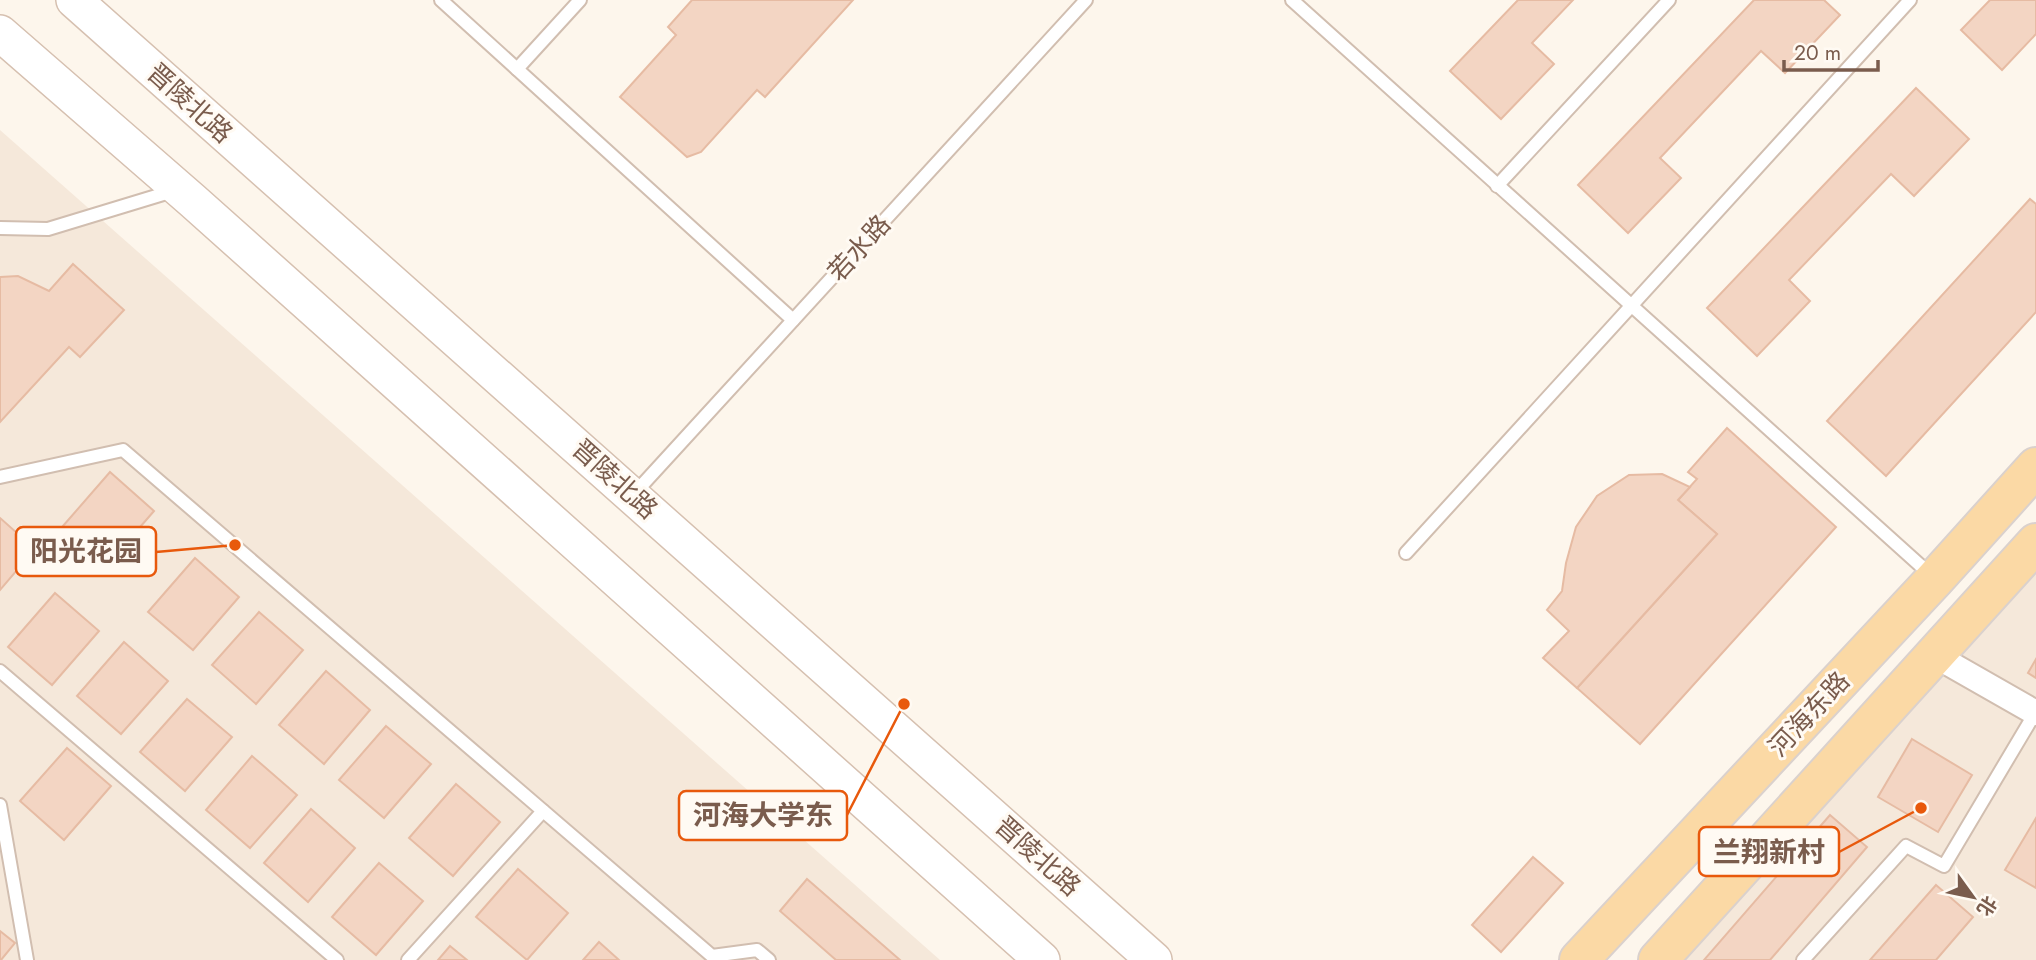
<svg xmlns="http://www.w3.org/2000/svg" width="2036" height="960" font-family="Jost,'Noto Sans SC',sans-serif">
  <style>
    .residential { fill: #f5e8da }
    .building { fill: #f3d5c3; stroke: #e6bba3; stroke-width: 2 }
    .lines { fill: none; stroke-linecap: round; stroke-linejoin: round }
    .service-casing { stroke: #d1beb0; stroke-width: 16 }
    .minor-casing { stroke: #d1beb0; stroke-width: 28 }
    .secondary-casing { stroke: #d6c0b0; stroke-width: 38 }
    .primary-casing { stroke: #dad1cd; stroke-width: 42 }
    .service { stroke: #fff; stroke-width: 12 }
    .minor { stroke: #fff; stroke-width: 24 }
    .secondary { stroke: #fff; stroke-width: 35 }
    .primary { stroke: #fbd9a5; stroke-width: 38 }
    .labels { text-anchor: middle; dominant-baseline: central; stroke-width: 6; stroke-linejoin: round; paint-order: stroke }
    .street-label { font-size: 26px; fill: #7a5c4d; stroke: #fffaf3 }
    .leader { fill: none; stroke: #e8590c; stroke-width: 2.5 }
    .callout-dot { fill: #e8590c; stroke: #fffaf3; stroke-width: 2.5 }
    .callout { fill: #fffaf3; stroke: #e8590c; stroke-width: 2.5 }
    .callout-label { font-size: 28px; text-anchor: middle; font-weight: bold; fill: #7a5c4d }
  </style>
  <rect width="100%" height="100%" fill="#fdf6ec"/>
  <g class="residential">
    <path d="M0 130 940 960H0Z"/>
    <path d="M2036 552V960H1677Z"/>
  </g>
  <g class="building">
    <path d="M692 0H853L765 97 757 90 701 152 687 157 620 97 676 35 668 27Z"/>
    <path d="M1518 0H1573L1532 43 1554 64 1501 119 1450 71Z"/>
    <path d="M1754 0H1824L1840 15 1785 73 1761 51 1660 158 1681 178 1628 233 1578 185Z"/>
    <path d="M1990 0H2036V34L2002 70 1961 30Z"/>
    <path d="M1916 88 1969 139 1914 196 1891 174 1789 280 1810 301 1757 356 1707 308Z"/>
    <path d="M2030 199 2036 204V312L1886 476 1827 421Z"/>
    <path d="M73 264 124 310 80 357 69 347 0 422V277L18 276 49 291Z"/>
    <path d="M1727 428 1836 527 1640 744 1577 688 1717 534 1678 500 1697 479 1688 472Z"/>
    <path d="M110 472 154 511 107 565 63 526Z"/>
    <path d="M1662 474 1690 487 1678 500 1717 534 1577 688 1543 658 1569 631 1547 610 1562 591 1566 563 1576 527 1597 496 1629 475Z"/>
    <path d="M0 518 35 549 0 590Z"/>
    <path d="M195 558 239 597 193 650 148 612Z"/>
    <path d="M55 593 99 631 52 685 8 647Z"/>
    <path d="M259 612 303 650 256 704 212 665Z"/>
    <path d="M124 642 168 681 121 734 77 696Z"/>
    <path d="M2036 659V678L2028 673Z"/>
    <path d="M326 671 370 710 324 764 279 725Z"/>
    <path d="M187 699 232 737 185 791 140 752Z"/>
    <path d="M386 726 431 764 384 818 339 780Z"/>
    <path d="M1912 739 1972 775 1938 832 1878 797Z"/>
    <path d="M67 748 111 786 64 840 20 801Z"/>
    <path d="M252 756 297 795 250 848 206 810Z"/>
    <path d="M456 784 500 822 453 876 409 838Z"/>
    <path d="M311 809 355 848 308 902 264 863Z"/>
    <path d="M1830 815 1867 847 1770 960H1704Z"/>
    <path d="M2036 818V888L2005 870Z"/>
    <path d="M1533 857 1563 883 1501 952 1472 925Z"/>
    <path d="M379 863 423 901 376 955 332 917Z"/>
    <path d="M518 869 568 913 527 960 476 917Z"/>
    <path d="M807 879 900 960H836L780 911Z"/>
    <path d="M1936 885 1973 917 1936 960H1870Z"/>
    <path d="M0 931 15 943 1 960H0Z"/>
    <path d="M599 942 619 960H583Z"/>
    <path d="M450 946 467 960H438Z"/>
  </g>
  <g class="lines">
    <g class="service-casing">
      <g id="service">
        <path d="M441 0 793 320"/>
        <path d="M1292 0 1932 576"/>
        <path d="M517 69 580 0"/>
        <path d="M1497 186 1669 0"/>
        <path d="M0 228 48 229 173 191"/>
        <path d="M0 477 123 450 712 956 757 950 769 960"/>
        <path d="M633 495 1086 0"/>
        <path d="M1406 553 1910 0"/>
        <path d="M0 671 337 960"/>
        <path d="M0 805 27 960"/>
        <path d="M408 960 543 811"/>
        <path d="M1803 960 1906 846 1944 866 2035 713"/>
      </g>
    </g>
    <g class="minor-casing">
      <path id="minor" d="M1936 656 2036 713"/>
    </g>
    <g class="secondary-casing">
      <g id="secondary">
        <path d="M74 0 1154 960"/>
        <path d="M0 33 193 201 1042 960"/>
      </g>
    </g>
    <g class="primary-casing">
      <g id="primary">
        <path d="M1579 960 1935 579 2036 467"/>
        <path d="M1658 960 2036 543"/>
      </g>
    </g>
    <use href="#service" class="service"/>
    <use href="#minor" class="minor"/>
    <use href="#secondary" class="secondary"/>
    <use href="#primary" class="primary"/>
  </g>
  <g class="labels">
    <g class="street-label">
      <text transform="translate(190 103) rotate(42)">晋陵北路</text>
      <text transform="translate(859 248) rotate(-48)">若水路</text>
      <text transform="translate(615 479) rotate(42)">晋陵北路</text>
      <text transform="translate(1809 714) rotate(-47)">河海东路</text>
      <text transform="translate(1038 856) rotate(42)">晋陵北路</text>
    </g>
  </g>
  <path class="leader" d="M235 545L156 552M904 704L847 815M1921 808L1839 852"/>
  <g class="callout-dot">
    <circle cx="235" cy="545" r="7"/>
    <circle cx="904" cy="704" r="7"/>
    <circle cx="1921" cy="808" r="7"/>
  </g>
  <g class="callout">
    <rect x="16" y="527" width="140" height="49" rx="7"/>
    <rect x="679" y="791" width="168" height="49" rx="7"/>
    <rect x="1699" y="827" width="140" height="49" rx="7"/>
  </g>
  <g class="callout-label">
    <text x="86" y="561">阳光花园</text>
    <text x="763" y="825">河海大学东</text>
    <text x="1769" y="862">兰翔新村</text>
  </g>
  <g transform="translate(1973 897) rotate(123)" stroke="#fffaf3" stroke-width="5" paint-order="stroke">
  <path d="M0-5L12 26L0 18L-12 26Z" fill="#7a5c4d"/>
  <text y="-10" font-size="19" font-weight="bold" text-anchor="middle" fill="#7a5c4d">北</text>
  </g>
  <path d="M1784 60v10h94v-10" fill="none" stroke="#7a5c4d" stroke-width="3.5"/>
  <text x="1794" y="60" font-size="21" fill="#7a5c4d" stroke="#fffaf3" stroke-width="5" paint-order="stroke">20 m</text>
</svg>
